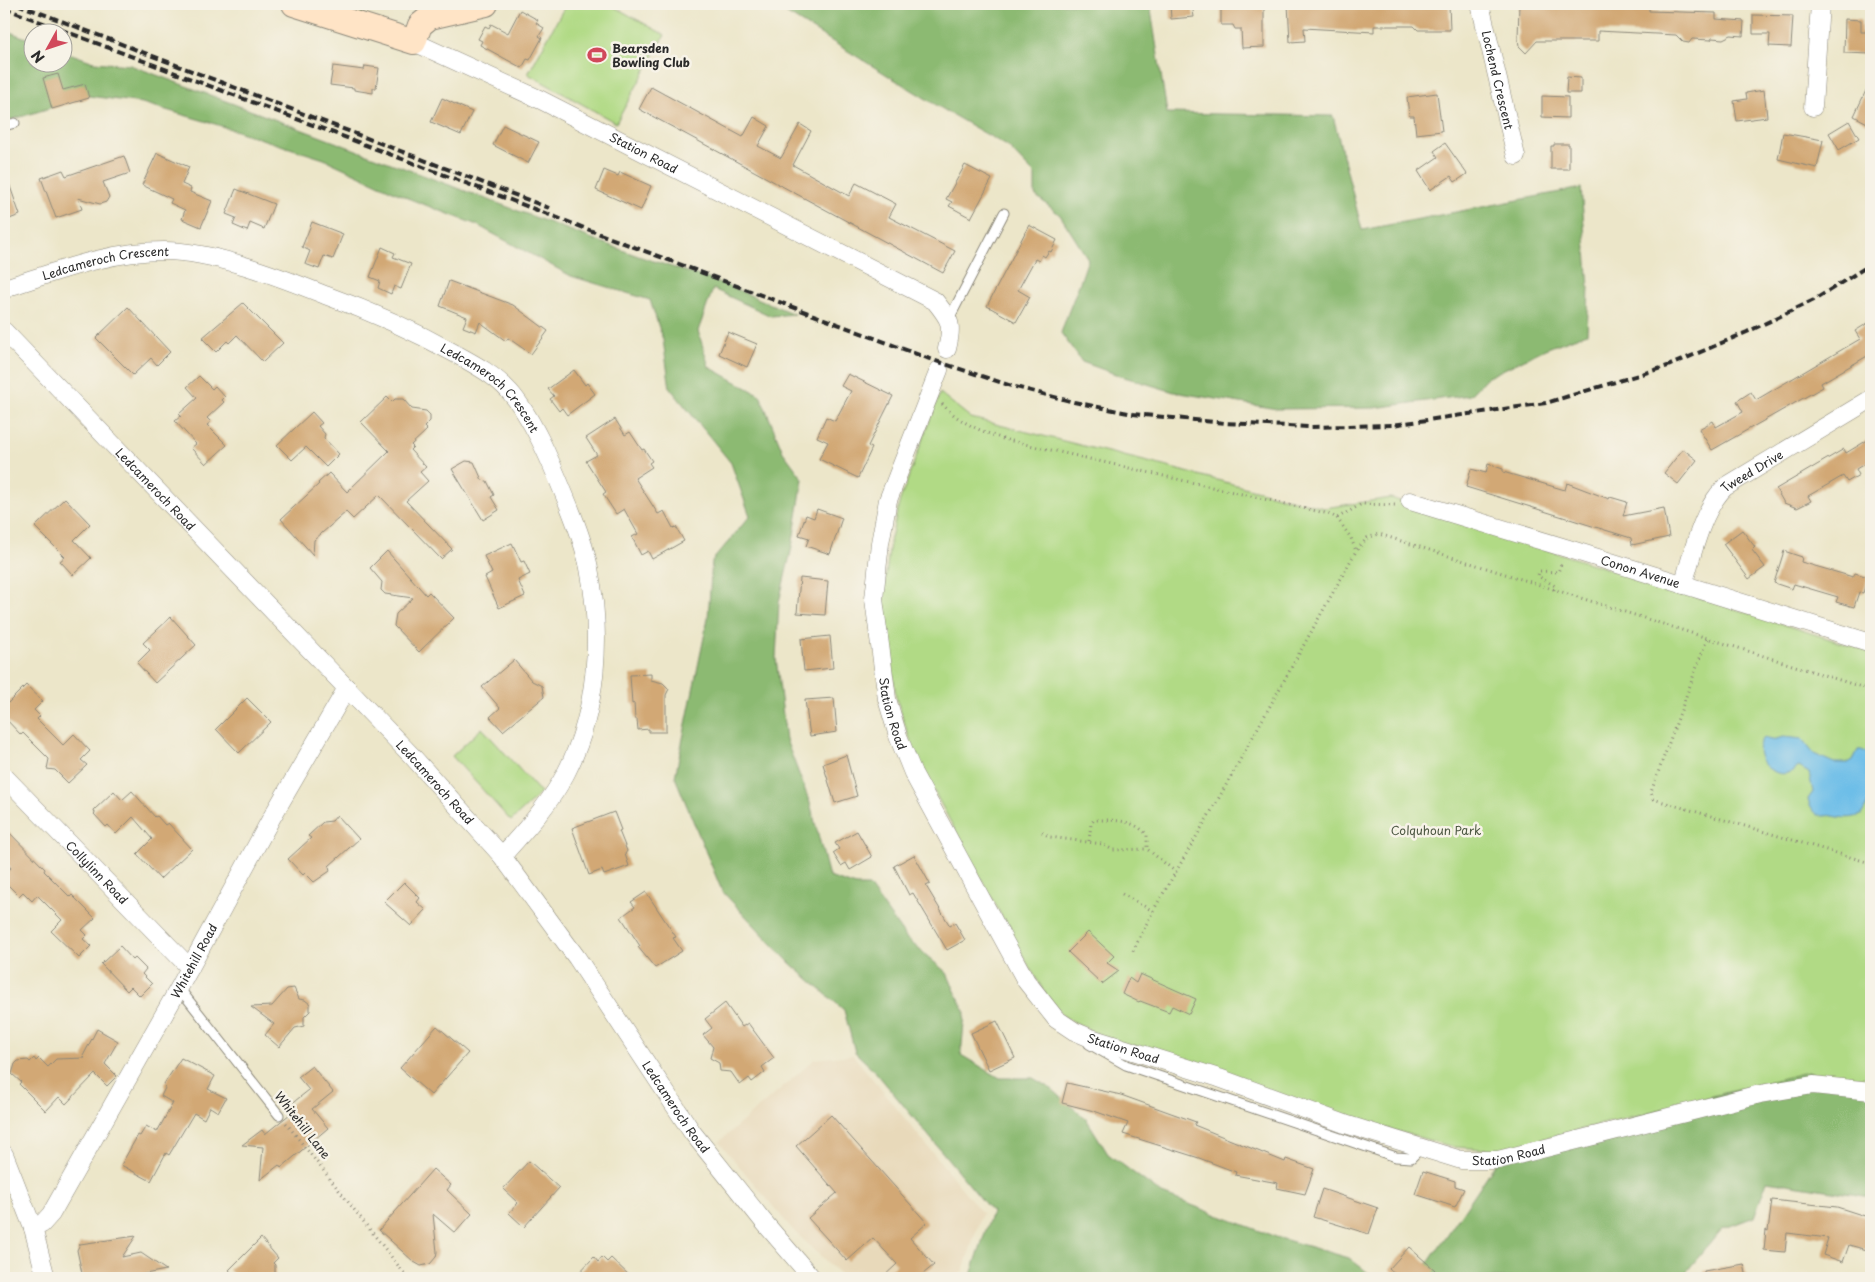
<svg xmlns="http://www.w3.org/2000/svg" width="1875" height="1282" font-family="'Playpen Sans',sans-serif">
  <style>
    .built { fill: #e8d9ba }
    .green { fill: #b1da85; stroke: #6e8258 }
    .forest { fill: #8cba72; stroke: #5c724e }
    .water { fill: #6dbee8; stroke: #4c748a }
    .building { fill: #d2a874 }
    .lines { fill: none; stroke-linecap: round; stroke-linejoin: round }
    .lane-casing { stroke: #8c887a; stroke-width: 11 }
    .street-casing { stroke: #8c887a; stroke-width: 19 }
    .secondary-casing { stroke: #8c887a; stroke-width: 26 }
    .path { stroke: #8c887a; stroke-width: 3; stroke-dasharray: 1 4; stroke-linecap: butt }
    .lane { stroke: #fff; stroke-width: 9 }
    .street { stroke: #fff; stroke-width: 18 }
    .secondary { stroke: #ffe4c6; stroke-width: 24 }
    .rail { stroke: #2b2b2b; stroke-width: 4; stroke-dasharray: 8 4; stroke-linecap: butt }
    .labels { text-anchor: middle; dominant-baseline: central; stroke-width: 5; stroke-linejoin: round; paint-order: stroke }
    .poi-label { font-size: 12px; font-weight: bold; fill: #2b2b2b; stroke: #f7f3e8; text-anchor: start }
    .street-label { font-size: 12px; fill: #2b2b2b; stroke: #f7f3e8 }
    .park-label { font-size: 12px; fill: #4c5742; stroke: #f7f3e8 }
  </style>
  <rect width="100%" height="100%" fill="#f7f3e8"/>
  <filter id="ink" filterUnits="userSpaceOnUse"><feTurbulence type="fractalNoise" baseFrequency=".02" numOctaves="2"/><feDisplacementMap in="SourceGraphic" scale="10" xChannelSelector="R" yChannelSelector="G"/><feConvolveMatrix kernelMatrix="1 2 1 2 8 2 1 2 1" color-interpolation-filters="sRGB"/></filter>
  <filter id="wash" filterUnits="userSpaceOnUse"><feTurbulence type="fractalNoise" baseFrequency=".0096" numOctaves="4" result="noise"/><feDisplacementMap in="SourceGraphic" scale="20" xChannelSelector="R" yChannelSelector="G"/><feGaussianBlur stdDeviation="1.12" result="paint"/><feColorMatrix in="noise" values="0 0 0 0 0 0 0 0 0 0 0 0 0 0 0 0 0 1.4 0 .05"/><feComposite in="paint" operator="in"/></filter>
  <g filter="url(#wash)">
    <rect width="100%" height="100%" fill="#ece6c9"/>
    <path class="built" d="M853 1055 982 1213 963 1271 956 1278H844L792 1229 719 1142 815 1059Z"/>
    <g class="green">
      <path d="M566 4H609L665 35 616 123 528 74Z"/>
      <path d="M940 393 971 418 1152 463 1324 508 1391 498 1523 542 1871 652V1080L1808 1072 1500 1150 1453 1147 1347 1117 1101 1036 1063 1016 1050 1001 1027 963 923 771 908 734 896 697 883 599 890 542 900 500Z"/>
      <path d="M482 728 541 793 511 821 452 756Z"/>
    </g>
    <g class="forest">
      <path d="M323 4H367L370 6 360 17Z"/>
      <path d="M771 4H1150L1167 113 1333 116 1362 230 1581 188 1589 287 1587 333 1545 349 1486 378 1470 395 1374 408 1277 409 1174 392 1121 376 1082 362 1061 333C1069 308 1080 285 1088 259L1060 215 1035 195V175L1007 146 951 114Z"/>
      <path d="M4 30 32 40V62H62L63 51 94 62 130 65 638 256 724 284 794 314 771 316 713 289 698 331 709 367 760 395 783 452 803 479 792 547 779 602 776 658 786 740 810 803 829 877 856 886H869L907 939 947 973 965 1013 961 1055 1000 1078H1033L1053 1090 1087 1120 1108 1154 1162 1194 1276 1237 1349 1258 1375 1278H1296L1292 1277 1291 1278H970L992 1212 874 1070 855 1052 844 1010 790 963 722 891 675 777 708 618 712 561 750 516 731 463 670 388 663 340 650 300 571 276 477 225 410 199 324 159 215 124 142 103 89 96 4 122Z"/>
      <path d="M1808 1072 1871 1092V1197L1767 1181 1754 1217 1722 1229 1681 1278H1418L1498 1160 1650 1113Z"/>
    </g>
    <path class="water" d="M1784 737 1802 739 1814 754 1834 763H1848L1853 760 1858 750C1864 749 1868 754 1871 758V799L1861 815C1851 819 1843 818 1833 816 1830 815 1827 816 1824 816 1816 817 1810 807 1808 799L1813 792 1809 773 1799 767C1795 769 1792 772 1788 773 1772 778 1748 756 1763 738L1771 740Z"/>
    <g id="blocks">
      <g class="building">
        <path d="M1170 4H1192L1194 17 1171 19Z"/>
        <path d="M1221 4H1264V47L1242 48 1241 29H1235L1233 25H1221Z"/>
        <path d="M1288 4H1449L1450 30H1418L1414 26H1374V32L1304 28 1305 41 1290 42Z"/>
        <path d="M1519 4 1649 5V11L1716 13V19L1744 21 1743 36 1731 35 1723 39 1712 38 1711 40 1692 39 1689 43 1683 42 1676 35 1598 31V41H1537L1526 53 1519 46 1518 39Z"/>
        <path d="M520 10 538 20 536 23 544 28 539 36 542 38 530 60 527 59 522 68 480 45 482 41 478 39 485 26 489 28 491 24 508 33Z"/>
        <path d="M1753 15 1793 16 1791 47 1769 46 1770 34H1753Z"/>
        <path d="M1845 19 1861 20V32H1871V54L1844 53Z"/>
        <path d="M333 66 364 70 365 66 379 68 376 88H373V93L354 90V88L330 85Z"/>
        <path d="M58 74 63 90 85 84 89 98 52 109 43 78Z"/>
        <path d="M1567 77 1581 78V93H1566Z"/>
        <path d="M1871 80V125L1854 116Z"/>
        <path d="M651 87 743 137 754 117 769 126 758 146 781 158 800 124 811 131 793 165 849 196 856 183 896 204 889 217 955 251 943 273 639 109Z"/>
        <path d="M1764 90 1767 117 1737 121 1734 101 1747 99 1746 93Z"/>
        <path d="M1437 93 1442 131 1416 134 1414 116H1409L1407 97Z"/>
        <path d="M1542 96 1568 97V118L1542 117Z"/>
        <path d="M442 98 472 112 461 135 431 122Z"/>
        <path d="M1849 121 1859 138 1839 150 1829 133Z"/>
        <path d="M503 125 539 142 528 163 493 145Z"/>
        <path d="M1783 133 1823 140 1817 168 1778 159Z"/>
        <path d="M1445 143 1467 174 1455 182 1451 176 1430 190 1418 171 1438 157 1434 151Z"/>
        <path d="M1554 144H1569V169H1551V146H1554Z"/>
        <path d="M157 153 189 167 182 184 191 188 190 192 212 201 201 227 182 219 185 210 170 203 172 199 142 185Z"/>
        <path d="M124 156 130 173 103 182 109 197 106 202 100 204 78 198 82 209 56 218 41 178 63 170 66 176Z"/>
        <path d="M965 165 992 179 971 218 949 206 952 202 946 199Z"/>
        <path d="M604 170 618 176 620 172 651 186 641 210 596 190Z"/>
        <path d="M4 175H6L20 215 4 221Z"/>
        <path d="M236 189 274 204 264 229 250 223 247 231 233 225 236 218 226 214Z"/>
        <path d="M312 222 343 234 333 259 324 256 319 269 305 264 310 251 302 247Z"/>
        <path d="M1029 225 1057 240 1051 252 1049 251 1045 257 1042 255 1039 261 1035 259 1018 290 1030 297 1016 322 987 306Z"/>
        <path d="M382 247 395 253 393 257 411 264 401 289 394 286 391 294 378 288 380 281 370 277Z"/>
        <path d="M449 281 513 305 548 331 531 354 508 338 506 341 480 322 476 332 463 327 467 317 440 306Z"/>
        <path d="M243 303 283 343 263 362 237 335 229 343 227 341 216 352 202 338Z"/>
        <path d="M128 307 170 352 157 365 151 358 133 375 96 338Z"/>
        <path d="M1871 321V359L1869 355 1821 383 1823 387 1712 450 1699 429 1713 421 1716 427 1743 412 1737 401 1751 392 1756 400 1860 339 1855 331Z"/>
        <path d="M728 332 757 344 747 367 719 354Z"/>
        <path d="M574 370 585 385 587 383 595 394 567 415 562 408 559 411 550 399 554 396 548 389Z"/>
        <path d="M848 374 893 396 868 446 872 448 858 478 819 459 828 442 817 437 826 417 835 421 851 391 841 386Z"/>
        <path d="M199 376 212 389 215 386 225 397 222 400 224 402 207 418 211 422 207 425 227 445 206 464 191 448 196 444 175 421 181 416 179 414 197 398 187 387Z"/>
        <path d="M387 397 392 402 395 399H403L412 409 426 411 430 415V421L424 427 427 430 411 445 413 447 410 450 426 467 420 472 428 481 406 501 452 549 441 559 379 495 353 519 346 512 314 540 313 555 281 519 319 484 318 483 329 473 347 492 389 451 361 422Z"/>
        <path d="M312 412 322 423 318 426 325 434 324 438 339 454 326 467 306 447 292 460 277 445Z"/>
        <path d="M615 419 625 435 630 432 642 450 644 449 652 461 649 463 652 467 635 478 658 514 664 511 673 528 676 527 684 541 652 559 648 551 641 555 632 537 638 534 624 509 616 514 603 494 606 492 586 461 597 455 586 438Z"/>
        <path d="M1871 438V460L1856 469 1859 475 1847 482 1843 476 1808 496 1811 501 1797 508 1784 503 1776 489 1844 449 1846 453Z"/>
        <path d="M1683 449 1697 460 1678 484 1664 473Z"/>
        <path d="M466 461 474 462 482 480 487 481 494 495 491 497 499 510 483 520 452 469Z"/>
        <path d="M1488 464 1503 469V472L1565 490 1567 483 1609 499 1610 497 1627 502 1623 516 1664 508 1669 537 1632 545 1631 538 1466 487 1471 469 1486 473Z"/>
        <path d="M65 498 90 524 74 540 91 558 73 575 60 561 65 557 35 527Z"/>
        <path d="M817 509 842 518 830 554 806 546 809 538 799 535 806 515 814 518Z"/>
        <path d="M1742 530 1755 547 1752 550 1765 567 1749 579 1723 544Z"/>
        <path d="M512 543 521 562 524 561 530 574 518 580 525 596 499 608 485 577 492 573 484 556Z"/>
        <path d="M387 551 426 595 429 592 454 618 419 652 394 626 396 614 413 598 385 594 381 590 382 582 370 568Z"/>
        <path d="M1784 551 1802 557 1801 562 1853 577 1855 573 1868 577 1863 593 1859 592 1854 607 1836 602 1838 597 1794 584 1792 589 1774 583Z"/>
        <path d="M800 578 828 581 825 615 797 613Z"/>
        <path d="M171 617 196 645 155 683 137 663 150 650 143 643Z"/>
        <path d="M830 636 833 668 804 671 801 639Z"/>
        <path d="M514 660 532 681 542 686 544 697 503 731 490 717 500 708 482 687Z"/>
        <path d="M651 674V680L663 683 669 689 666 695V732H649V729L638 730 637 719H635L634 703 632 704 630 675Z"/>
        <path d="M26 685 43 701 34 710 40 716 37 719 63 745 74 734 90 751 81 760 87 765 68 783 55 770 47 769 49 759 23 733 21 735 4 717V707Z"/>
        <path d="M247 698 271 722 239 753 216 729Z"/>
        <path d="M834 698 837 732 810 736 805 700Z"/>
        <path d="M846 755 857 796 835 803 823 764Z"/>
        <path d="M114 791 122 800 132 791 155 817 157 816 165 825 168 823 192 849 160 879 137 854 152 839 133 817 116 834 108 825 106 827 94 814 95 813 94 810Z"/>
        <path d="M614 812 621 830 619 831 627 851 625 854 629 866 604 875 602 870 589 875 572 828Z"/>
        <path d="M337 815 359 839 329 866 330 871 314 882 305 873 303 875 288 859 311 838 308 836 323 822 332 821Z"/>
        <path d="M4 827 45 869 44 871 70 897 72 895 95 918 82 930 87 935 83 939 91 946 79 958 51 931 62 920 37 895 32 901 23 892 19 896 4 881V875L11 868 4 860Z"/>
        <path d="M857 831 872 857 850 870 846 863 841 866 833 853 839 849 835 843Z"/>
        <path d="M914 855 930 884 926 886 950 926 955 923 965 940 947 950 913 893 909 895 894 866Z"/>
        <path d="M404 882 420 898 417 902 426 910 411 926 384 902Z"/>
        <path d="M646 892 676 937 673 938 682 951 655 968 638 947 640 946 621 917 635 907 631 902Z"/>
        <path d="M1088 932 1114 956 1107 963 1119 971 1102 984 1068 952Z"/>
        <path d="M120 946 133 960 135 958 146 969 142 974 152 984 140 996 131 987 127 991 101 964Z"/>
        <path d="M1140 974 1196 999 1189 1014 1172 1006 1169 1012 1140 1001 1139 1002 1122 994 1129 978 1136 983Z"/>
        <path d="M294 988 299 999 305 1000 310 1004V1011L304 1017V1026L295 1028 279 1047 265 1035 274 1024 251 1007 272 1006 287 989Z"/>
        <path d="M725 1003 742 1027 748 1023 774 1058 762 1067 765 1072 752 1082 749 1078 740 1085 731 1072 720 1071 719 1063 710 1058 713 1047 703 1035 712 1028 705 1019Z"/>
        <path d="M997 1021 1015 1058 989 1070 971 1033Z"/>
        <path d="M437 1026 468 1053 431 1095 400 1068Z"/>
        <path d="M97 1029 118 1041 105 1064 117 1076 107 1086 95 1074 66 1104 59 1097 46 1111 19 1084 21 1082 12 1074 15 1064 18 1061 28 1060 30 1062 34 1058 36 1061 39 1058 48 1067 56 1059 85 1058 83 1056Z"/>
        <path d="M181 1058 215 1076 208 1089 226 1098 218 1112 210 1107 204 1119 194 1113 169 1155 166 1153 151 1181 121 1165 138 1135 140 1136 146 1126 157 1132 173 1103 161 1096 165 1088 164 1084Z"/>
        <path d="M312 1066 333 1092 312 1109 328 1128 281 1168 279 1165 260 1180 263 1147 242 1145 262 1130 265 1134 290 1114 286 1108 309 1090 298 1077Z"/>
        <path d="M1067 1083 1121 1095 1196 1122 1194 1125 1285 1162 1286 1159 1314 1169 1305 1194 1277 1188 1278 1183 1235 1175 1236 1172 1199 1158 1123 1134 1128 1123 1094 1111 1062 1103Z"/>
        <path d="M831 1115 927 1223 910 1238 934 1265 918 1278H882L897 1264 873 1238 847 1261 808 1218 837 1193 796 1146Z"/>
        <path d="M529 1161 559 1188 524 1227 509 1213 518 1203 503 1189Z"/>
        <path d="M433 1169 451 1185 447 1190 472 1214 455 1233 433 1214 437 1252 436 1257 430 1264 421 1266 414 1262 379 1230Z"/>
        <path d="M1423 1171 1455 1181V1186L1464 1189 1455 1207 1415 1194Z"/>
        <path d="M1322 1189 1378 1208 1369 1234 1313 1217Z"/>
        <path d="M1772 1200 1837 1207 1871 1218V1249L1868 1248 1867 1250 1849 1245 1843 1262 1823 1255 1828 1238 1787 1233 1785 1252 1764 1250 1766 1230 1768 1231Z"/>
        <path d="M136 1236 122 1257 141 1253 166 1270 124 1278H83L77 1250 80 1244Z"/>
        <path d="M261 1238 278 1258 273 1263 275 1265V1276L270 1275 266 1278H237L229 1270Z"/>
        <path d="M1409 1247 1435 1270 1428 1278H1399L1389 1269Z"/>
        <path d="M594 1257 598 1262 602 1257 607 1262 611 1258 632 1278H574Z"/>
        <path d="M1744 1264 1747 1278H1704V1271Z"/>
      </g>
    </g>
  </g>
  <g filter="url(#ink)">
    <use href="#blocks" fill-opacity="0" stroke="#8c887a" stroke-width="1"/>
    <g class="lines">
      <g class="lane-casing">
        <g id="lane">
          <path d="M4 126 15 123"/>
          <path d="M949 319 1004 213"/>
          <path d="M179 988 279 1115"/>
          <path d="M1089 1044 1126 1065 1396 1157 1411 1158 1421 1148"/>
        </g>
      </g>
      <g class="street-casing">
        <g id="street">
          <path id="s1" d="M1480 4 1516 156"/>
          <path id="s2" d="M414 42 541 100 935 301C951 321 953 324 947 349"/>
          <path d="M1813 107 1820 4"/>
          <path id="s3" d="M4 290 11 286C61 270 111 251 164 251 213 251 280 277 325 295 370 311 413 330 454 353 474 364 495 375 510 392 532 417 551 462 564 494 574 518 584 543 589 568 602 635 598 711 566 773 550 804 525 830 502 856"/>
          <path id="s4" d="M4 331 412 756 502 856 577 958 692 1132 763 1221 812 1278"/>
          <path id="s5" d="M939 370 888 500 880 543 874 599 887 699 898 736 913 773 1026 981 1056 1019 1074 1031 1088 1037 1219 1078 1345 1124 1461 1160H1498L1760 1094 1813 1085 1871 1091"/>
          <path id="s6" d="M1410 501 1566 548 1871 643"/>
          <path id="s7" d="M1683 585C1693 553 1701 511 1725 487L1871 399"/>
          <path id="s8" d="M4 776 190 968"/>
          <path d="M4 1154 33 1228 46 1278"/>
          <path id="s9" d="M33 1228 42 1224 51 1214 179 988 272 817 347 688"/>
        </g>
      </g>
      <g class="secondary-casing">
        <path id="secondary" d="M294 4 414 42 420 25 430 17 486 4"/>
      </g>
      <g class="path">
        <path d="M66 7 68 4"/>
        <path d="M942 404C960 423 979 430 1003 439L1329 514 1337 518 1362 504 1395 505"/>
        <path d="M1337 518 1351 538 1356 551"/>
        <path d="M1554 590 1555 586 1538 576 1539 571 1558 572 1561 564"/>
        <path d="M1707 639 1651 792 1653 799 1867 862 1871 858"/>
        <path d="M1042 832 1050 837 1102 844 1113 850 1147 849 1176 872"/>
        <path d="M1089 841 1091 824 1094 820C1113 820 1134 819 1147 835V849"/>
        <path d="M1122 894 1153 911"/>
        <path d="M1133 951 1153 911 1220 796 1356 551 1367 538 1379 534 1871 690"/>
        <path d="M286 1123 408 1278"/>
      </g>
      <use href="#lane" class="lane"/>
      <use href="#street" class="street"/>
      <use href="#secondary" class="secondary"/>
      <g class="rail">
        <path d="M17 4 549 208"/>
        <path d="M4 8 927 358 1012 386 1074 402 1133 414 1225 423 1308 427 1392 425 1546 403 1668 366 1747 332 1814 300 1871 264"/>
      </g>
    </g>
  </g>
  <defs>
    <g id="stadium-bare" transform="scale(1.5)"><path d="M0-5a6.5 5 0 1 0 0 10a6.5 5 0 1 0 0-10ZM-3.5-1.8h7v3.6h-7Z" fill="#d1495b" stroke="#f7f3e8" stroke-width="2.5" paint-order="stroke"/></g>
  </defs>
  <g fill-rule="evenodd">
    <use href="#stadium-bare" x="597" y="55"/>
  </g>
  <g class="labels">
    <g class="poi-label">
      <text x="612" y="48">Bearsden<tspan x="612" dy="14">Bowling Club</tspan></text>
    </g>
    <g class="street-label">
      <text stroke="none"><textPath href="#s1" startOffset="78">Lochend Crescent</textPath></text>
      <text stroke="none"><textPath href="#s2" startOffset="255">Station Road</textPath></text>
      <text stroke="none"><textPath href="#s3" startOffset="106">Ledcameroch Crescent</textPath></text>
      <text stroke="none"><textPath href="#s3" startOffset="526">Ledcameroch Crescent</textPath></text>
      <text stroke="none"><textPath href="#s7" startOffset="139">Tweed Drive</textPath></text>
      <text stroke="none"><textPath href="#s4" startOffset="219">Ledcameroch Road</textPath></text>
      <text stroke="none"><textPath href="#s6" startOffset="241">Conon Avenue</textPath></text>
      <text stroke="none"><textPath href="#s5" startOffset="356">Station Road</textPath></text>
      <text stroke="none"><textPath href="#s4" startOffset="624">Ledcameroch Road</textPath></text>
      <text stroke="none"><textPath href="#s8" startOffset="134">Collylinn Road</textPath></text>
      <text stroke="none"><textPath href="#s9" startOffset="314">Whitehill Road</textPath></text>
      <text stroke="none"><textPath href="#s5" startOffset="778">Station Road</textPath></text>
      <text stroke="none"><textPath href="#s4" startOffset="1029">Ledcameroch Road</textPath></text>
      <text transform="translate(303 1125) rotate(52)">Whitehill Lane</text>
      <text stroke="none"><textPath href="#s5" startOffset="1182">Station Road</textPath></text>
    </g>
    <g class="park-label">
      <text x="1436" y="830">Colquhoun Park</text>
    </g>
  </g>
  <rect width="1875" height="1282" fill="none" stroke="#f7f3e8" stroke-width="20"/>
  <g transform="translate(48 48) rotate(230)"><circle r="24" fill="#f7f3e8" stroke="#a5a39c"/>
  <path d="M0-4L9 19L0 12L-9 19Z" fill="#d1495b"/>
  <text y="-8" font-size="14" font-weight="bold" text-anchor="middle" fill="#2b2b2b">N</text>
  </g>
</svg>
